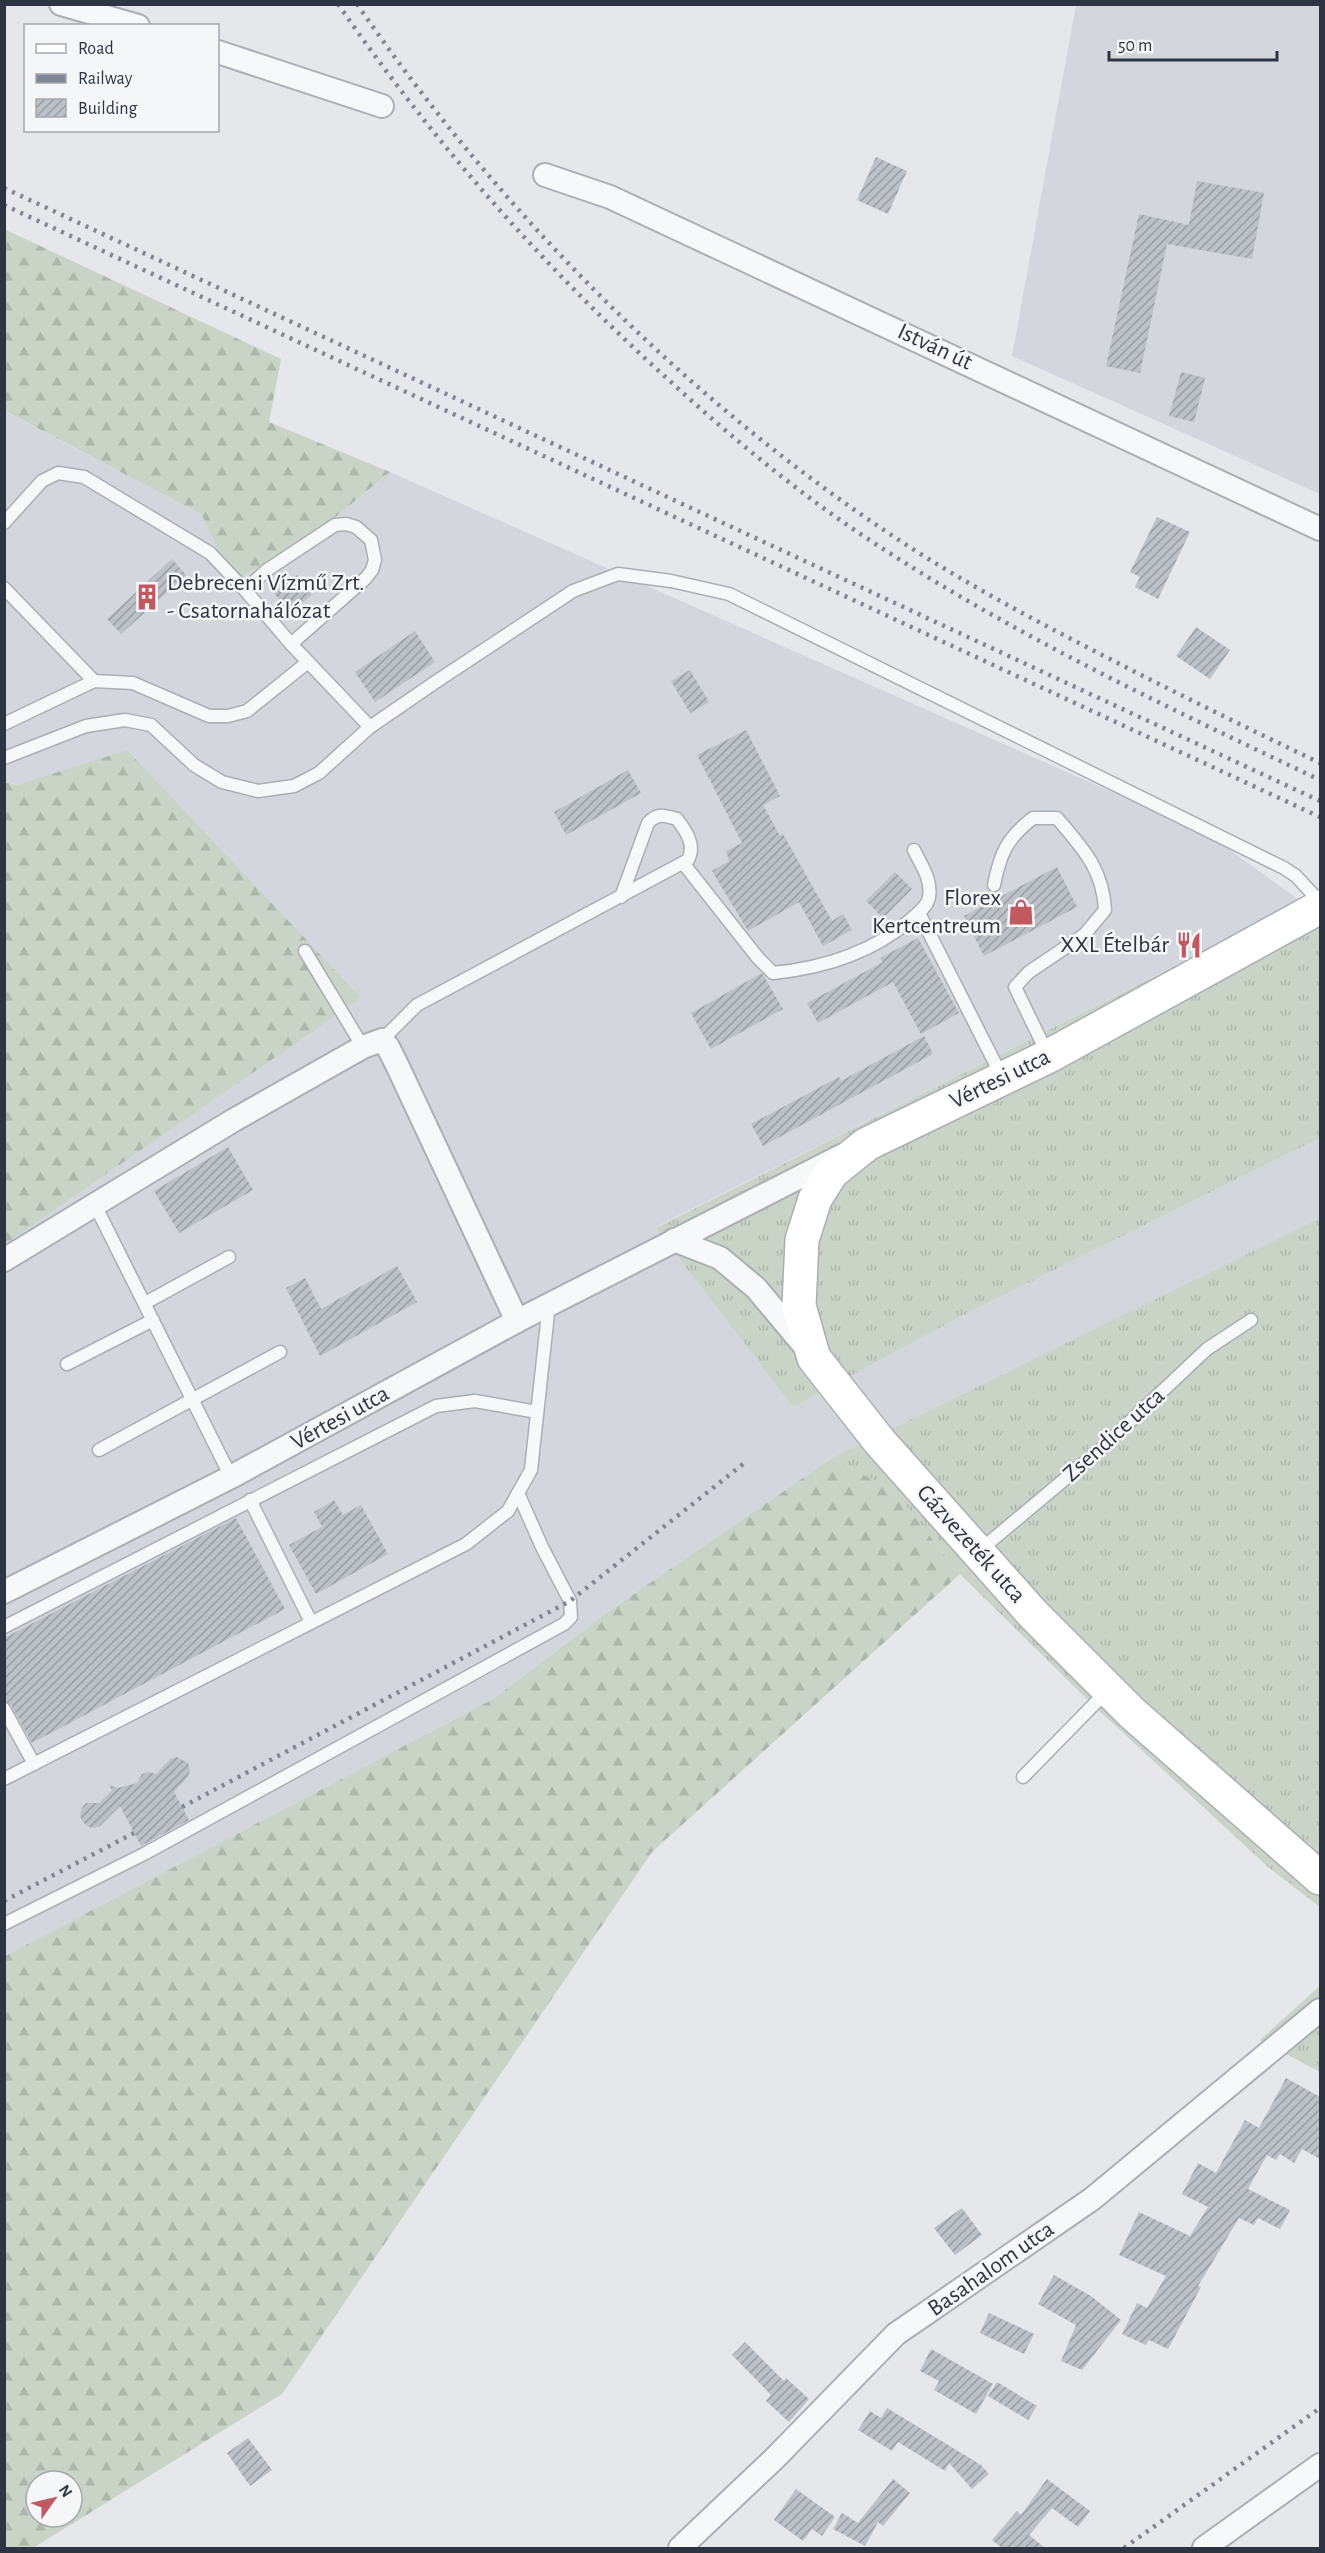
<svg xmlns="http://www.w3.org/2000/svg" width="1325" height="2553" font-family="'Alegreya Sans',sans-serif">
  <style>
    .built { fill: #d3d6dd }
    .grass { fill: url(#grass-tufts) }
    .forest { fill: url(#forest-firs); fill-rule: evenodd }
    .building { fill: url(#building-hatch) }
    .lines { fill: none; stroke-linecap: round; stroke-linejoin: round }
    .lane-casing { stroke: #aaaeb5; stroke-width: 15 }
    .street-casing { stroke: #aaaeb5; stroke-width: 26 }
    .secondary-casing { stroke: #aaaeb5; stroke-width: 36 }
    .lane { stroke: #f7f8f9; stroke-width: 12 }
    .street { stroke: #f7f8f9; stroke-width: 22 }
    .secondary { stroke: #fff; stroke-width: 33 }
    .rail { stroke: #808693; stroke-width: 4.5; stroke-dasharray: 3 6; stroke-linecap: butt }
    .labels { text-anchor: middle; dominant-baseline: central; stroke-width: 5; stroke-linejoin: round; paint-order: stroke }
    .street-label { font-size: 24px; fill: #2e3442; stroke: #f4f6f8 }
    .poi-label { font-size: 24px; fill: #2e3442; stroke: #f4f6f8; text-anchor: end }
  </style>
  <defs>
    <pattern id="grass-tufts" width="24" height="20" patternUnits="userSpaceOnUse" patternTransform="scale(1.5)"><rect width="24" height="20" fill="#c9d4c7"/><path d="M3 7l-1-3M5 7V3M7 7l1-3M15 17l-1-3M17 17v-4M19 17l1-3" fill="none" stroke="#adb7ac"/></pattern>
    <pattern id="forest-firs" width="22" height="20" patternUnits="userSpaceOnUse" patternTransform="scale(1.5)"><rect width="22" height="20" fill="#c9d4c7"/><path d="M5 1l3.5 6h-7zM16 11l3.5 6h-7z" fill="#adb7ac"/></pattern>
    <pattern id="building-hatch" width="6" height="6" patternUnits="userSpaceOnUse" patternTransform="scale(1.5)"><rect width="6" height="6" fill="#bcc0c7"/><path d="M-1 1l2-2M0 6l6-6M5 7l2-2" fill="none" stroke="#999da3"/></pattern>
  </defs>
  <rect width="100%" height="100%" fill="#e5e7eb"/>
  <g class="built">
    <path d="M1076 5H1320V494L1012 356Z"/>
    <path d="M4 411 202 515 232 581 310 538 390 472 1209 835 1302 902 656 1227 793 1407 964 1315 1320 1138V1218L832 1458 609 1611 493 1699 5 1956V1244L360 998 127 751 17 785 5 782Z"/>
  </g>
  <g class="grass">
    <path d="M1302 902 1320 908V1138L964 1315 793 1407 656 1228Z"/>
    <path d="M1320 1218V1907L1268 1867 1093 1705 960 1574 894 1491 832 1458Z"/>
    <path d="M1320 1986V2072L1260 2040Z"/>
  </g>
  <g class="forest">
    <path d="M4 229 281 359 269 422 390 472 310 538 232 582 202 515 5 411Z"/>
    <path d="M127 750 361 998 5 1244 4 782 17 785Z"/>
    <path d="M832 1458 894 1491 960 1574 652 1852 282 2394 33 2548H5V1956L493 1699 609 1611ZM36 2481H72V2517H36Z"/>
  </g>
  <g class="building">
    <path d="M876 157 907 171 888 214 857 200Z"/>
    <path d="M1197 181 1264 193 1252 259 1167 244 1140 373 1106 366 1139 214 1189 225Z"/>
    <path d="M1181 372 1205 378 1194 422 1169 416Z"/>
    <path d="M1157 517 1190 532 1158 599 1135 587 1140 577 1130 572Z"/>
    <path d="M172 559 186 575 121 634 107 619Z"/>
    <path d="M297 575 312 595 289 613 274 593Z"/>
    <path d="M1196 627 1230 650 1210 679 1176 656Z"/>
    <path d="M415 631 435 662 375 702 355 672Z"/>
    <path d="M690 670 709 702 690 713 671 681Z"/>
    <path d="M746 730 780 796 763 805 780 836 783 834 832 921 843 914 852 930 823 946 799 902 748 931 712 871 729 861 726 851 742 843 697 755Z"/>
    <path d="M628 770 641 793 566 835 554 812Z"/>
    <path d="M1057 867 1077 907 984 956 964 916Z"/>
    <path d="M895 872 912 889 883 918 866 901Z"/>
    <path d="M918 938 959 1013 921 1034 893 982 818 1023 807 1003 883 962 880 958Z"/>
    <path d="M762 973 783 1009 711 1049 691 1013Z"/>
    <path d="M924 1036 933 1054 763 1146 751 1124 839 1077 841 1081Z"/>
    <path d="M228 1147 253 1190 179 1233 154 1191Z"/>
    <path d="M397 1266 417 1302 320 1356 286 1288 305 1278 321 1309Z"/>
    <path d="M334 1500 343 1515 361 1505 388 1554 316 1594 289 1545 322 1527 314 1512Z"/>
    <path d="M236 1518 285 1609 32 1743 11 1705 4 1701V1638Z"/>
    <path d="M177 1757 188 1763 190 1770 188 1777 174 1792 189 1820 141 1846 120 1806 100 1826 93 1828 87 1826 82 1821 80 1815 82 1808 86 1803H99L112 1790 109 1785 118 1788 137 1783 142 1774 149 1772 156 1774 170 1759Z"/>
    <path d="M1286 2078 1320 2097V2159L1302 2149 1294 2163 1280 2154 1276 2160 1267 2155 1248 2189 1290 2210 1280 2229 1258 2218 1254 2225 1239 2218 1198 2286 1201 2287 1168 2349 1149 2340 1146 2345 1122 2334 1137 2303 1147 2308 1166 2276 1119 2255 1139 2212 1190 2236 1208 2207 1182 2194 1198 2163 1216 2173 1245 2120 1259 2128Z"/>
    <path d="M962 2208 982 2235 955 2255 934 2228Z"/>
    <path d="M1054 2275 1091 2296 1121 2320 1082 2370 1061 2361 1076 2325 1038 2304Z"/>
    <path d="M989 2313 1034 2334 1024 2354 980 2333Z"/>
    <path d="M745 2342 784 2381 786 2378 809 2399 789 2422 766 2401 771 2395 732 2355Z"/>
    <path d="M931 2349 993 2384 976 2414 934 2390 939 2381 920 2371Z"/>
    <path d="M997 2382 1037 2406 1028 2420 988 2396Z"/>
    <path d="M887 2408 981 2465 989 2474 972 2489 949 2463 945 2471 898 2442 892 2451 858 2430 870 2411 881 2418Z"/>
    <path d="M248 2438 272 2470 250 2486 227 2453Z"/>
    <path d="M893 2479 910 2493 883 2526 878 2522 865 2546 833 2529 842 2513 858 2523Z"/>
    <path d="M1047 2479 1090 2511 1078 2527 1052 2508 1029 2535 1045 2548H1002L992 2540 1017 2511 1021 2515Z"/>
    <path d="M796 2489 835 2517 822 2536 812 2529 803 2541 774 2520Z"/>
  </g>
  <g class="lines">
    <g class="lane-casing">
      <g id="lane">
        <path d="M4 523 42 481 58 473 84 477 210 553 245 590 291 644 370 727"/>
        <path d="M4 588 94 681"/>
        <path d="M245 590 267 570 335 525 346 524 356 527 371 540 375 560 372 570 366 578 291 644"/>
        <path d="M4 724 94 681 133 683 209 716H228L247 711 308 662"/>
        <path d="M4 758 86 726 125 720 151 725 194 765 222 782 258 791 294 786 319 773 370 727 437 681 573 591 618 574 671 581 729 594 1284 868 1296 876 1320 902"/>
        <path d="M683 863 758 958 773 973C823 968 870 954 909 921 916 915 928 906 929 897 932 879 921 865 914 850"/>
        <path d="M994 885C1000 854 1007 838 1033 818H1057C1083 849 1103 869 1105 910L1084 935 1029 972 1015 987 1048 1055"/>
        <path d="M919 913 1002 1077"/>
        <path d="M305 951 363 1047"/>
        <path d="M382 1040 417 1005 688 860C696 845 686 831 677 819 664 815 657 813 648 823L621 897"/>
        <path d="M95 1205 231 1477"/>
        <path d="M145 1303 229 1257"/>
        <path d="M67 1364 153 1320"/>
        <path d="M99 1450 280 1352"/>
        <path d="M250 1500 311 1622"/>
        <path d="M979 1551 1102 1448 1207 1349 1251 1320"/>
        <path d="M4 1627 436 1406 475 1401 537 1412"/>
        <path d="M4 1709 34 1764"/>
        <path d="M1023 1777 1108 1690"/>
        <path d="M4 1779 466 1544 508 1511 531 1470 549 1304"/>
        <path d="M4 1924 144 1854 564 1624 571 1617 570 1601 542 1547 518 1493"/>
      </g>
    </g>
    <g class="street-casing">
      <g id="street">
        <path d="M61 4 138 26"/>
        <path d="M218 52 382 106"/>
        <path d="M545 175 610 197 1320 529"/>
        <path d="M674 1240 720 1258 756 1288 807 1349"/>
        <path d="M4 1260 234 1120 363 1047 382 1040 388 1047 398 1067 517 1321"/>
        <path d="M4 1592 231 1477 517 1321 841 1156"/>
        <path d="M680 2548 775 2458 896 2334 1092 2199 1320 2010"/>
        <path d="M1204 2548 1320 2465"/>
      </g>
    </g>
    <g class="secondary-casing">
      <path id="secondary" d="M1320 907 1049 1056 867 1144 832 1172 815 1199 802 1240 799 1306 814 1358 880 1442 1033 1614 1132 1713 1320 1878"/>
    </g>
    <use href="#lane" class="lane"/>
    <use href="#street" class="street"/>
    <use href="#secondary" class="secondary"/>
    <g class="rail">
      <path d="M338 4C434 143 546 270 671 382 732 438 796 491 865 537 1009 633 1165 706 1320 780"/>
      <path d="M357 4C495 205 674 387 875 524 949 575 1028 617 1108 658 1178 694 1249 729 1320 763"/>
      <path d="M4 188 1320 801"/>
      <path d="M4 205 1320 817"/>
      <path d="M182 1807 570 1601 747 1461"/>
      <path d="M4 1901 134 1833"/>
      <path d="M1124 2548 1320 2408"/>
    </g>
  </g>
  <defs>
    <g id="building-bare" transform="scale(2.07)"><path d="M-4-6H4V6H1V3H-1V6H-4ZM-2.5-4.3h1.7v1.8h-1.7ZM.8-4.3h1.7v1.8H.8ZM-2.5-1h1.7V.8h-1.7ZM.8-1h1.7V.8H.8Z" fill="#c15961" stroke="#f4f6f8" stroke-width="2.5" paint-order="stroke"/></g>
    <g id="shop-bare" transform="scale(2.07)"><path d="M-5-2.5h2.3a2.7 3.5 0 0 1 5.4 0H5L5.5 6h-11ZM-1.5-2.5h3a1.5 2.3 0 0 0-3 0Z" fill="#c15961" stroke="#f4f6f8" stroke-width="2.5" paint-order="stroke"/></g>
    <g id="restaurant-bare" transform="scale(2.07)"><path d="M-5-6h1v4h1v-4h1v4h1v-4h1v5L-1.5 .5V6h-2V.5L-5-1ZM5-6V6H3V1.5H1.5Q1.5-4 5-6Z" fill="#c15961" stroke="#f4f6f8" stroke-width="2.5" paint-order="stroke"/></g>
  </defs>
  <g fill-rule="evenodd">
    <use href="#building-bare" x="147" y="597"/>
    <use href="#shop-bare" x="1021" y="912"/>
    <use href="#restaurant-bare" x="1189" y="945"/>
  </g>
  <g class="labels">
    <g class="street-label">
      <text transform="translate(935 347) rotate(25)">István út</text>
      <text transform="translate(1000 1079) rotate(-26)">Vértesi utca</text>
      <text transform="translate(340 1418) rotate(-29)">Vértesi utca</text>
      <text transform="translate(1114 1435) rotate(-42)">Zsendice utca</text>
      <text transform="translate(971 1544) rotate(48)">Gázvezeték utca</text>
      <text transform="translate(991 2269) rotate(-35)">Basahalom utca</text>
    </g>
    <g class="poi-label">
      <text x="167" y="583" text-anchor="start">Debreceni Vízmű Zrt.<tspan x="167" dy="28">- Csatornahálózat</tspan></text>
      <text x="1001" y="898">Florex<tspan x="1001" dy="28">Kertcentreum</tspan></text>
      <text x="1169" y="945">XXL Ételbár</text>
    </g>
  </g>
  <rect width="1325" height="2553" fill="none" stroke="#2e3442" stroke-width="12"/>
  <rect x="24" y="24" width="195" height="108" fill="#f4f6f8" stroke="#a5a8af" stroke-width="1.5"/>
  <rect x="36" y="44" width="30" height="9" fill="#ffffff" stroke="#a5a8af" stroke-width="1.5"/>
  <text x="78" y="54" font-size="18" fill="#2e3442">Road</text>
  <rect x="36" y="74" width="30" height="9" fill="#808693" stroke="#a5a8af" stroke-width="1.5"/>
  <text x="78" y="84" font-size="18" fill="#2e3442">Railway</text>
  <rect x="36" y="99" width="30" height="18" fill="url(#building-hatch)" stroke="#a5a8af" stroke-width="1.5"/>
  <text x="78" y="114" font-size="18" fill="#2e3442">Building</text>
  <g transform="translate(54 2499) rotate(56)"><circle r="28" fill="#f4f6f8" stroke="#a5a8af" stroke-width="1.5"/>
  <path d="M0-4.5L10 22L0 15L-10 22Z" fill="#c15961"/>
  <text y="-9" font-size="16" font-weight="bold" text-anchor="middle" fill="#2e3442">N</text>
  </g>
  <path d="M1109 51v9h168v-9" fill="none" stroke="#2e3442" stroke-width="3"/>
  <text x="1118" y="51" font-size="18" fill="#2e3442" stroke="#f4f6f8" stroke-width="4.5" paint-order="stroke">50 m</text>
</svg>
